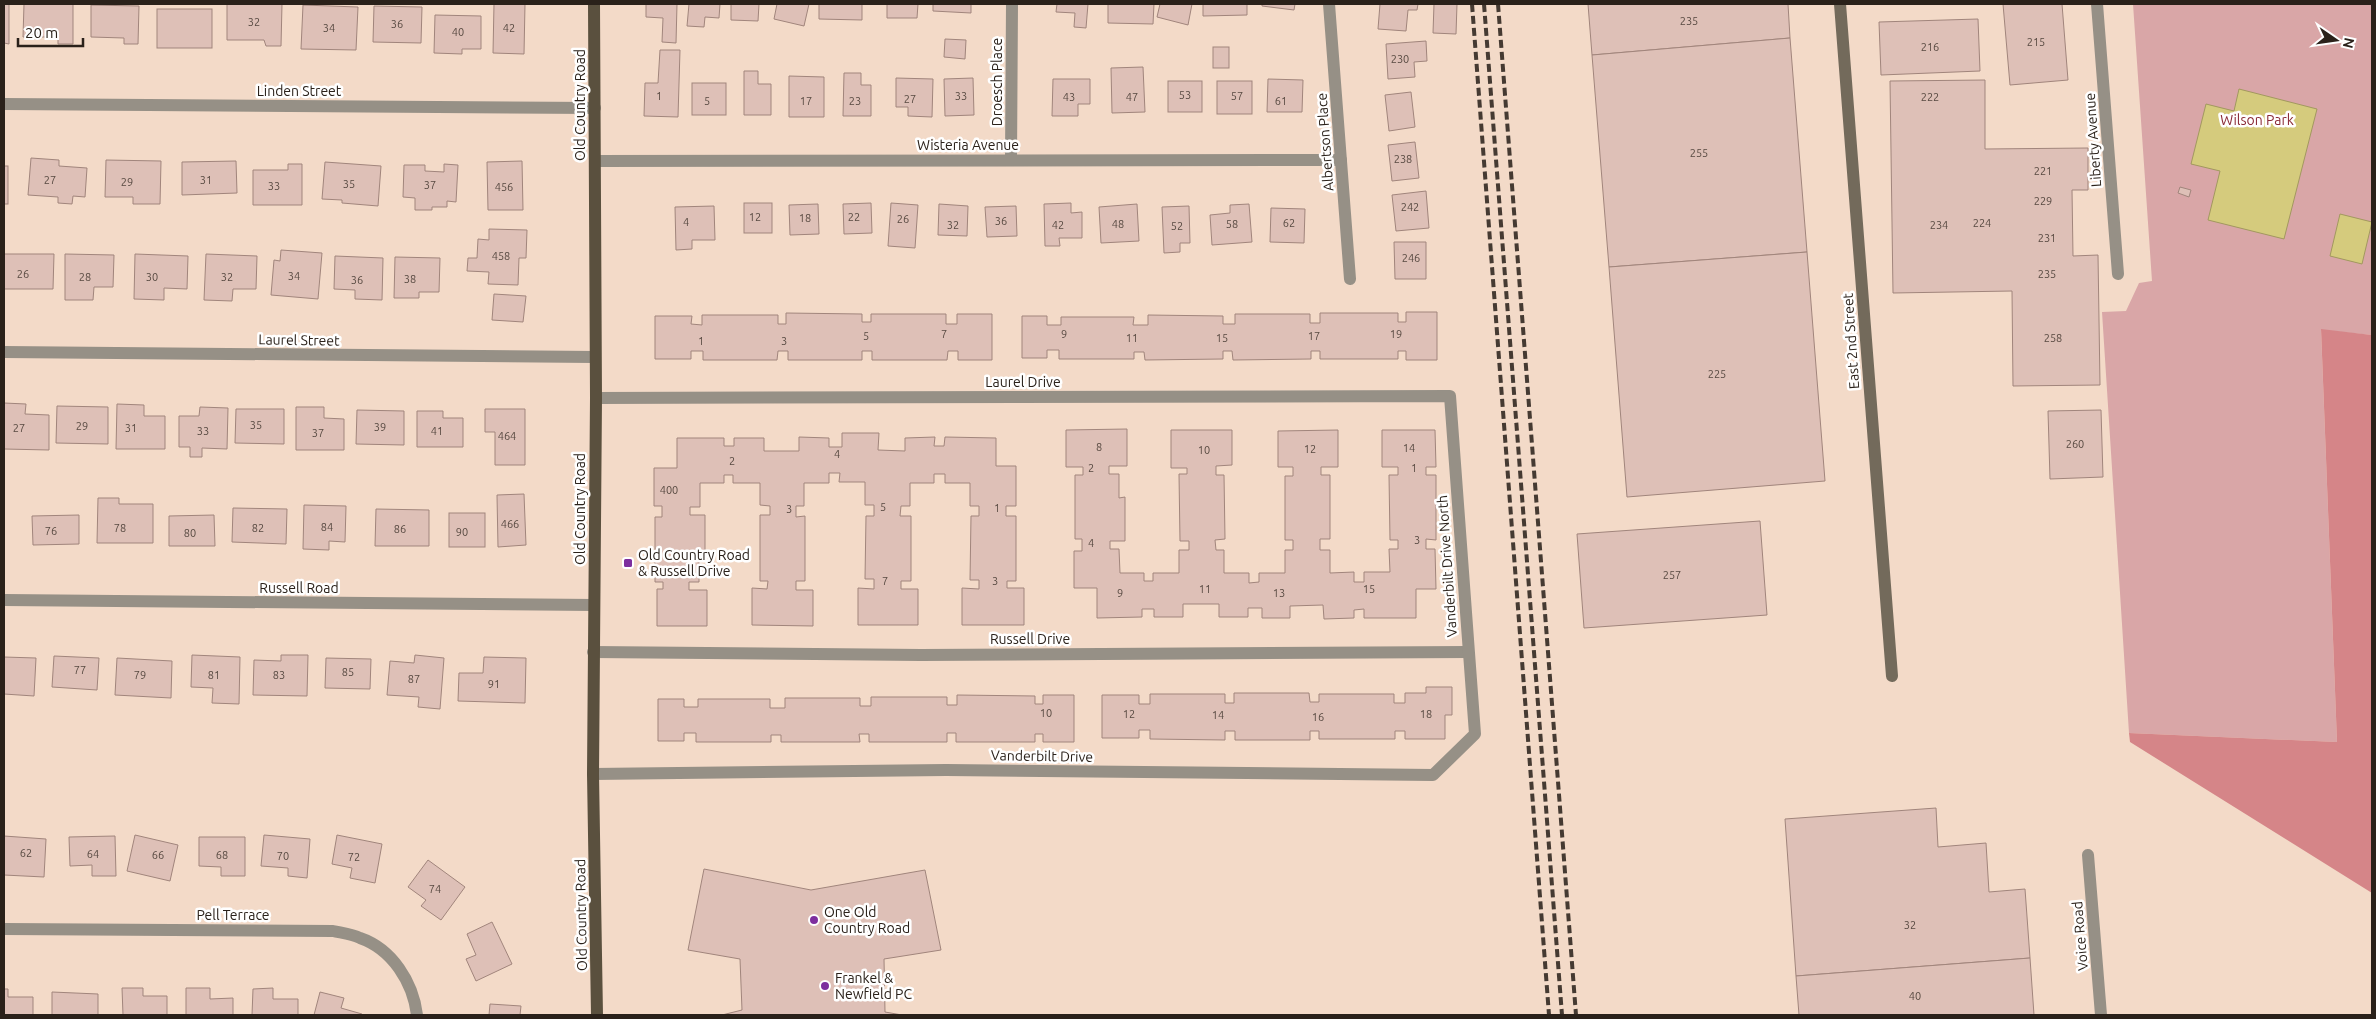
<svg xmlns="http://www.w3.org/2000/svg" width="2376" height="1019" font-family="Ubuntu,sans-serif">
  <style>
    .green { fill: #d9a6a7 }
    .forest { fill: #d58588 }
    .water { fill: #d5cb7d; stroke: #a2985f }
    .building { fill: #dec0b7; stroke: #a1857c }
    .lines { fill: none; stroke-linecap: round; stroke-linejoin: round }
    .street { stroke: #969086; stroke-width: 12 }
    .secondary { stroke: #736a5b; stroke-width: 12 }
    .primary { stroke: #5a503e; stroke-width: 12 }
    .rail { stroke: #453a32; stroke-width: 4; stroke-dasharray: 8 4; stroke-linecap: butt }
    .poi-dot { fill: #7d2e9e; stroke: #fff; stroke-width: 2 }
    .labels { text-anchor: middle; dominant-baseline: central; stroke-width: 5; stroke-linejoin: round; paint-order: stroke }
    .number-label { font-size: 11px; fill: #574941 }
    .street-label { font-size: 14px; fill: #2a211a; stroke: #fff }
    .park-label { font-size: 14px; fill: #8b2b37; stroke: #fff }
    .poi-label { font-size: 14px; fill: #2a211a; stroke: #fff; text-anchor: start }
  </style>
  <rect width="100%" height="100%" fill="#f3dac8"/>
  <path class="green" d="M2133 4H2372V335L2321 330 2337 742 2129 733 2102 312 2126 311 2139 283 2152 281Z"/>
  <path class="forest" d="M2321 329 2372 335V893L2130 742 2129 733 2337 742Z"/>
  <g class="water">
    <path d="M2239 89 2317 109 2284 239 2208 220 2220 171 2191 164 2206 104 2234 111Z"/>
    <path d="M2340 214 2372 222 2362 264 2330 256Z"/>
  </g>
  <g class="building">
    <path d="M4 4H9V44L4 43Z"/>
    <path d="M24 4H73V44H58V37H23Z"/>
    <path d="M227 4H282L281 46H266L264 40H227Z"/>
    <path d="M494 4H525L524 54 493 53Z"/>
    <path d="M646 4H677L676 43 662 42 663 18 646 17Z"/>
    <path d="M689 4H720L719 18 705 17 704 27 687 26Z"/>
    <path d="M731 4H759L758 21 731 20Z"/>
    <path d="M777 4H809L804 26 774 19Z"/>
    <path d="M819 4H862V20L819 19Z"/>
    <path d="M887 4H918L917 18H887Z"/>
    <path d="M933 4H971V13L933 11Z"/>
    <path d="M1057 4H1088L1086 28 1074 27 1075 13 1056 12Z"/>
    <path d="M1108 4H1154L1153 24 1108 23Z"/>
    <path d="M1160 4H1192L1188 25 1157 17Z"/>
    <path d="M1203 4H1247V15L1203 16Z"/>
    <path d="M1262 4H1295L1294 10 1262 6Z"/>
    <path d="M1380 4H1418L1417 10H1408L1406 31 1378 29Z"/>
    <path d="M1434 4H1457L1456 34 1433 33Z"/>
    <path d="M1588 4H1788L1790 38 1592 55Z"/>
    <path d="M2003 4H2062L2068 80 2010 85Z"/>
    <path d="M91 5 139 6 138 44H124V38L91 37Z"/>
    <path d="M303 5 358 7 356 50 301 49Z"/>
    <path d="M374 6 422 7 421 43 373 42Z"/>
    <rect x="157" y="9" width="55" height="39"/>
    <path d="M435 15 481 16V49H462V54L434 53Z"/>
    <path d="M1978 19 1980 71 1881 75 1879 22Z"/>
    <path d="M1790 38 1807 252 1609 267 1592 55Z"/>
    <path d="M945 39 966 40 965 59 944 57Z"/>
    <path d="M1426 41 1427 61 1414 62 1415 77 1388 79 1386 44Z"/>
    <rect x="1213" y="47" width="16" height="21"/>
    <path d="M660 50H680L678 117 644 116 645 83H658Z"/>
    <path d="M1143 67 1145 112 1112 113 1111 68Z"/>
    <path d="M744 71H758V84H771V115H744Z"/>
    <path d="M844 73H861V85H871V116H843Z"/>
    <path d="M789 76 824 77V117H789Z"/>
    <path d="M896 78 933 79 932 117 908 116V107H896Z"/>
    <path d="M973 78 974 115 945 116 944 79Z"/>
    <path d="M1053 79H1090V104H1078V116H1052Z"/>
    <path d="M1268 79 1303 80 1302 112H1267Z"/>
    <path d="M1985 80V149L2088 148V190H2072L2073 256 2098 255 2100 385 2013 386 2012 291 1893 293 1890 81Z"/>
    <rect x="1168" y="81" width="34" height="31"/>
    <rect x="1217" y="81" width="35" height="33"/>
    <rect x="692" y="83" width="34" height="32"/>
    <path d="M1411 92 1415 127 1389 131 1385 95Z"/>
    <path d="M1415 142 1419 178 1392 181 1388 145Z"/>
    <path d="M31 158 59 160V166L87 168 85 197 73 196 72 204 58 203V197L28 195Z"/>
    <path d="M106 160 161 161 160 204H133V197H105Z"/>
    <path d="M236 161 237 193 182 195V162Z"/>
    <path d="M522 161 523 210H488L487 162Z"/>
    <path d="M325 162 381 166 378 206 342 203V200L322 199Z"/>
    <path d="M288 164H302V205H253V170H288Z"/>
    <path d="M444 164 458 165 456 202 447 201V207H432V210H415V198L403 197 404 165H425V171L444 172Z"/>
    <rect x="4" y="166" width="4" height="38"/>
    <path d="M2180 187 2191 190 2189 197 2178 193Z"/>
    <path d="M1426 191 1429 228 1396 231 1392 195Z"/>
    <rect x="744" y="203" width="28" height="30"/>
    <path d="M871 203 872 233 844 234 843 204Z"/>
    <path d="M891 203 918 205 915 248 888 246Z"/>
    <path d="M1071 203V213L1082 212V238H1059L1060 246H1045L1044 204Z"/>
    <path d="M818 204 819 234 790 235 789 205Z"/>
    <path d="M939 204 968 206 967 236 938 235Z"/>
    <path d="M1137 204 1139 241 1101 243 1099 207Z"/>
    <path d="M1249 204 1252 242 1212 245 1210 215 1230 213V205Z"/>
    <path d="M714 206 715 240H692V249L676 250 675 207Z"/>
    <path d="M1016 206 1017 236 987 237 985 207Z"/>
    <path d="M1189 206 1190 243H1180V252L1164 253 1162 207Z"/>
    <path d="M1271 208 1305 209 1304 243 1270 242Z"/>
    <path d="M489 229 527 230 526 258H519L518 285 488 284 489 272 467 271 468 258H477L478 239 489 240Z"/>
    <path d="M1394 242H1426V279H1395Z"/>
    <path d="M281 250 322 253 318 299 271 295 274 260 280 261Z"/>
    <path d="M1807 252 1825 481 1627 497 1609 267Z"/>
    <path d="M4 254H54L53 289H4Z"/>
    <path d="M65 254 114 255 113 287H94L93 300H65Z"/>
    <path d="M135 254 188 256 187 289 164 288V300L134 299Z"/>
    <path d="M206 254 257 256 256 289H233L232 301 204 300Z"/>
    <path d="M335 256 383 258 382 300 355 299V290L334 289Z"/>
    <path d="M395 257 440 258 439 292H419V298H394Z"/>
    <path d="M494 294 526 296 523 322 492 320Z"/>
    <path d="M1406 312H1437V360H1406V351H1398V359H1320V351H1311V359L1233 360 1232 351H1223V359L1145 360 1144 352H1134V359H1059V350H1047V358H1022V316H1047V325H1061V317H1134L1133 325H1148V315L1223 316V324H1235V314H1310V323H1320V313H1398V322H1406Z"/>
    <path d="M786 313 862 314V322H871V314H946V324H957V314H992V360H958V351H948L947 360H872V351H862V360H788V351H778L777 360H703V351H691V359H655V316H692L691 324 702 325V315H778V324H786Z"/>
    <path d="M4 403 26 404 25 414 49 415V450L4 449Z"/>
    <path d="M117 404 144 405V416H165V449H116Z"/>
    <path d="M57 406 108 407V444L56 443Z"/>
    <path d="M200 407 228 408 227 449 202 448V457H190V447H179V416H199Z"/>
    <path d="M296 407H324V418L344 419V450H296Z"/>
    <path d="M236 409H284V444L235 443Z"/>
    <path d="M485 409H525V465H495V432H485Z"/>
    <path d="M357 410 404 411V445L356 444Z"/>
    <path d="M2101 410 2103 477 2050 479 2048 411Z"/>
    <path d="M417 411H443V418H463V447H417Z"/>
    <path d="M1127 429V466H1109V474H1119V498L1125 497V541H1110V549H1119L1120 573H1144V581H1153V573H1179V550H1189V541H1180L1179 474H1187V468H1171V430H1232V465L1216 466V475H1224L1225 539 1215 540 1216 550H1224V573H1249V583L1259 582V573H1285V550H1293V540H1285V476H1293V467H1278V431L1338 430V467H1321V475H1330V539H1320V550H1330V573L1354 572V582H1364V572H1390L1389 549H1398V540H1390L1389 475H1398V467H1382V430H1435L1436 467H1426V475H1436V540L1426 539V549H1435L1436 589H1416V618H1364V609L1354 610V618L1324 619 1323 605 1290 606V618H1262V608H1248V617H1219V604H1183V617H1154V609H1142V617L1097 618V588H1074V551H1082V539H1075V475H1083V467H1066V430Z"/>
    <path d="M842 433H879L878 450 905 451V438L935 437 934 446H944L945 437 996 438V466H1016V506H1006V516H1016V581H1007V588H1024V625H962V588L979 589V580H970L971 516H979V506H970V483H945V474H934V483H910V506H901L900 516H911V581H901V589H918V625H858V588L874 589V579H865L866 516H874V505H865V482H839L840 473H829V483H804V506H796V517L805 516V581H796V590H813V626L752 625V588L767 589 768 581H760V515H770V506L760 505V483H733V475H724V483H700V507H690V515H705V558H699V582H689V590H707V626H657V589H663V582H655V517H662V506H654V468H677V438H724V446H734V438H764V451H799V437L829 438V447H842Z"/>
    <path d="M524 494 526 545 498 547 497 495Z"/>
    <path d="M98 498H119V504H153V543H97Z"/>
    <path d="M304 505 346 506 345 542 329 541V550L303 549Z"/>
    <path d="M233 508 287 509 286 544 232 542Z"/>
    <path d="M376 509 429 510V546H375Z"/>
    <rect x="449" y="513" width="36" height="34"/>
    <path d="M79 515V544L33 545 32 516Z"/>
    <path d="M214 515 215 546H169V516Z"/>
    <path d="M1760 521 1767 615 1584 628 1577 534Z"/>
    <path d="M192 655 240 657 239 704 212 703 213 688 191 687Z"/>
    <path d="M281 655H308L307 696 253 695 254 660 281 661Z"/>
    <path d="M415 655 444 658 440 709 418 707 419 697 387 695 390 661 414 663Z"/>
    <path d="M54 656 99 658 97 690 52 687Z"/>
    <path d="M4 657 36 658 34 696 4 694Z"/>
    <path d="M484 657 526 658 525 703 458 701 459 673H483Z"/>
    <path d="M117 658 172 661 171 698 115 695Z"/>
    <path d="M326 658 371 659 370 689 325 688Z"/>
    <path d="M1426 687H1452V715H1445V739H1405V731H1395V739H1319V731H1310V740H1235V731H1225V740L1150 739V730H1139V738H1102V695H1139V704H1150V694H1225V703H1234V693H1309L1310 702H1319V694H1394V703H1405V693H1426Z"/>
    <path d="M957 695 1035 696V704H1043V695H1074V742H1043V734H1035V742H956V733H947V742H869V734H859L860 742H781V735H771V742H696V733H684V741H658V699H684V707H698V699H770V708H785V698H860V706H871V697H947V705H957Z"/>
    <path d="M1936 808 1938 847 1986 843 1989 892 2025 889 2030 958 1796 976 1785 819Z"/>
    <path d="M135 835 178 845 170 881 127 871Z"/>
    <path d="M264 835 310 839 307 878 288 876V868L261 866Z"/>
    <path d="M337 835 382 844 375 883 350 878 352 868 332 864Z"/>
    <path d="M4 836 46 839 44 877 4 875Z"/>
    <path d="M115 836 116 876H92V865L70 866 69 837Z"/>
    <path d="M199 837H245V876H221V867L199 866Z"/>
    <path d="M428 860 465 887 441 920 421 906 426 900 408 887Z"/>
    <path d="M704 869 811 890 925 870 941 950 884 959 885 1012 902 1015H722L742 1010 740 959 688 950Z"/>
    <path d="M492 922 512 964 476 981 466 959 476 955 467 934Z"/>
    <path d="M2030 958 2034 1015H1799L1796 976Z"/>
    <path d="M122 988H143V996H167V1015H123Z"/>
    <path d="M186 988H210V999L233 998V1015H186Z"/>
    <path d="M273 988V999H298V1015H252L253 989Z"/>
    <path d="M4 989H8V997H33V1015H4Z"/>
    <path d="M52 992 98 994V1015H52Z"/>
    <path d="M320 992 344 998 341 1008 362 1014V1015H314Z"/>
    <path d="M490 1004 521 1006 520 1015H489Z"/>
  </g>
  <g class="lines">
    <g class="street">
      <path d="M1329 4 1350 279"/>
      <path d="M2097 4 2118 274"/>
      <path d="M4 104 595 108"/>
      <path d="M1011 160 1012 4"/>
      <path d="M595 161 1341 160"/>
      <path d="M4 352 594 357"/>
      <path d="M4 600 594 605"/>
      <path d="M593 652 921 655 1468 652"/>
      <path d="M593 774 946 770 1433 775 1475 734 1450 396 596 398"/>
      <path d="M2088 855 2101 1015"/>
      <path d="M4 929 333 931C342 933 352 934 360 938 392 949 413 982 417 1015"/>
    </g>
    <path class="secondary" d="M1840 4 1892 676"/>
    <path class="primary" d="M594 4 596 398 593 774 597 1015"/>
    <g class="rail">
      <path d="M1472 4 1549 1015"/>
      <path d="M1484 4 1562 1015"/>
      <path d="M1498 4 1576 1015"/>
    </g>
  </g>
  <g class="poi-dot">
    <rect x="623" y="558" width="10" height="10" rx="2.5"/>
    <circle cx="814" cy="920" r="5"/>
    <circle cx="825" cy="986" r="5"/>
  </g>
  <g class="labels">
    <g class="number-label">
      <text x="1689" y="21">235</text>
      <text x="254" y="22">32</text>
      <text x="397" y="24">36</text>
      <text x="329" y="28">34</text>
      <text x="509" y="28">42</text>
      <text x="458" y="32">40</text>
      <text x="2036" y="42">215</text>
      <text x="1930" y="47">216</text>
      <text x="1400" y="59">230</text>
      <text x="1185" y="95">53</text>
      <text x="659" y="96">1</text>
      <text x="961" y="96">33</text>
      <text x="1237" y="96">57</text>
      <text x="1069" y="97">43</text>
      <text x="1132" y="97">47</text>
      <text x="1930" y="97">222</text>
      <text x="910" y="99">27</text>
      <text x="707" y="101">5</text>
      <text x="806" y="101">17</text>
      <text x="855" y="101">23</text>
      <text x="1281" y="101">61</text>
      <text x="1699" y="153">255</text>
      <text x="1403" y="159">238</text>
      <text x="2043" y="171">221</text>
      <text x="50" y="180">27</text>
      <text x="206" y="180">31</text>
      <text x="127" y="182">29</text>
      <text x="349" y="184">35</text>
      <text x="430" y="185">37</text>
      <text x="274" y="186">33</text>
      <text x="504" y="187">456</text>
      <text x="2043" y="201">229</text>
      <text x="1410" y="207">242</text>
      <text x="755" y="217">12</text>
      <text x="854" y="217">22</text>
      <text x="805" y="218">18</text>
      <text x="903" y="219">26</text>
      <text x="1001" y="221">36</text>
      <text x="686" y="222">4</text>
      <text x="1289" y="223">62</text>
      <text x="1982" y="223">224</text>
      <text x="1118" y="224">48</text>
      <text x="1232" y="224">58</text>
      <text x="953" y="225">32</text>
      <text x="1058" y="225">42</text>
      <text x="1939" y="225">234</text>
      <text x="1177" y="226">52</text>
      <text x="2047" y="238">231</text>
      <text x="501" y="256">458</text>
      <text x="1411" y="258">246</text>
      <text x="23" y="274">26</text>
      <text x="2047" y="274">235</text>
      <text x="294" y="276">34</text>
      <text x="85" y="277">28</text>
      <text x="152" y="277">30</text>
      <text x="227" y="277">32</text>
      <text x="410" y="279">38</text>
      <text x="357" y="280">36</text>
      <text x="944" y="334">7</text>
      <text x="1064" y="334">9</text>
      <text x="1396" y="334">19</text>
      <text x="866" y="336">5</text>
      <text x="1314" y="336">17</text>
      <text x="1132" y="338">11</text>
      <text x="1222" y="338">15</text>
      <text x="2053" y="338">258</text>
      <text x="701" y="341">1</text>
      <text x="784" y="341">3</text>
      <text x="1717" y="374">225</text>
      <text x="256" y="425">35</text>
      <text x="82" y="426">29</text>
      <text x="380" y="427">39</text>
      <text x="19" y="428">27</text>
      <text x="131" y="428">31</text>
      <text x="203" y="431">33</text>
      <text x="437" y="431">41</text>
      <text x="318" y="433">37</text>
      <text x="507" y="436">464</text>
      <text x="2075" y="444">260</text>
      <text x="1099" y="447">8</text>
      <text x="1409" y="448">14</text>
      <text x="1310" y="449">12</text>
      <text x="1204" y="450">10</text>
      <text x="837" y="454">4</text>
      <text x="732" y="461">2</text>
      <text x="1091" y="468">2</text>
      <text x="1414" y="468">1</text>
      <text x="669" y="490">400</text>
      <text x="883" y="507">5</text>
      <text x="997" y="508">1</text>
      <text x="789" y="509">3</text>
      <text x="510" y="524">466</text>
      <text x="327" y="527">84</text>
      <text x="120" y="528">78</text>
      <text x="258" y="528">82</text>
      <text x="400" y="529">86</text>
      <text x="51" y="531">76</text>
      <text x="462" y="532">90</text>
      <text x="190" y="533">80</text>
      <text x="1417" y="540">3</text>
      <text x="1091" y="543">4</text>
      <text x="1672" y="575">257</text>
      <text x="885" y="581">7</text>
      <text x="995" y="581">3</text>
      <text x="1205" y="589">11</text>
      <text x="1369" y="589">15</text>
      <text x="1120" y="593">9</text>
      <text x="1279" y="593">13</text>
      <text x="80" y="670">77</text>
      <text x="348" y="672">85</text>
      <text x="140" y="675">79</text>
      <text x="214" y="675">81</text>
      <text x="279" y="675">83</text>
      <text x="414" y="679">87</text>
      <text x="494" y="684">91</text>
      <text x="1046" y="713">10</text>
      <text x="1129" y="714">12</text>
      <text x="1426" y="714">18</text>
      <text x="1218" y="715">14</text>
      <text x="1318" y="717">16</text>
      <text x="26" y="853">62</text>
      <text x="93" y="854">64</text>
      <text x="158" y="855">66</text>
      <text x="222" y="855">68</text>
      <text x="283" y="856">70</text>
      <text x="354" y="857">72</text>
      <text x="435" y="889">74</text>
      <text x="1910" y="925">32</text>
      <text x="1915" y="996">40</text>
    </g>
    <g class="street-label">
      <text transform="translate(997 82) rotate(-90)">Droesch Place</text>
      <text x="299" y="91">Linden Street</text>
      <text transform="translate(580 105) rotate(-90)">Old Country Road</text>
      <text transform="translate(2093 140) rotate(-94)">Liberty Avenue</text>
      <text transform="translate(1325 142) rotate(-94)">Albertson Place</text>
      <text x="968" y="145">Wisteria Avenue</text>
      <text transform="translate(299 340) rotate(1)">Laurel Street</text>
      <text transform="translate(1851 341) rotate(-94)">East 2nd Street</text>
      <text x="1023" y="382">Laurel Drive</text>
      <text transform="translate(580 509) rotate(-90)">Old Country Road</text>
      <text transform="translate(1447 566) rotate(-94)">Vanderbilt Drive North</text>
      <text x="299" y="588">Russell Road</text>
      <text x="1030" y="639">Russell Drive</text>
      <text transform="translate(1042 756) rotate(1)">Vanderbilt Drive</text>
      <text x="233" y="915">Pell Terrace</text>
      <text transform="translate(581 915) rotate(-91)">Old Country Road</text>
      <text transform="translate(2080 936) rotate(-95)">Voice Road</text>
    </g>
    <g class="park-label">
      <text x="2257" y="120">Wilson Park</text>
    </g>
    <g class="poi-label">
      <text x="638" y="555">Old Country Road<tspan x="638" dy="16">&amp; Russell Drive</tspan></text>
      <text x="824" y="912">One Old<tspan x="824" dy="16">Country Road</tspan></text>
      <text x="835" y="978">Frankel &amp;<tspan x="835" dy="16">Newfield PC</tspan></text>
    </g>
  </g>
  <rect width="2376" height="1019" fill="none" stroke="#2a211a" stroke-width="10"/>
  <g transform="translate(2336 40) rotate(103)" stroke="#ffffff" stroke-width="4" paint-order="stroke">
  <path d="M0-4L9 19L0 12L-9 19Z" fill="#2a211a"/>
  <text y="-8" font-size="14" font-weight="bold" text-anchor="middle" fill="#2a211a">N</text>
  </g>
  <path d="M18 38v8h65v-8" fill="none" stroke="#2a211a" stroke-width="2.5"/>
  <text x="25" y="38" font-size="15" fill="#2a211a" stroke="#ffffff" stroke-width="4" paint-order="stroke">20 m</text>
</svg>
